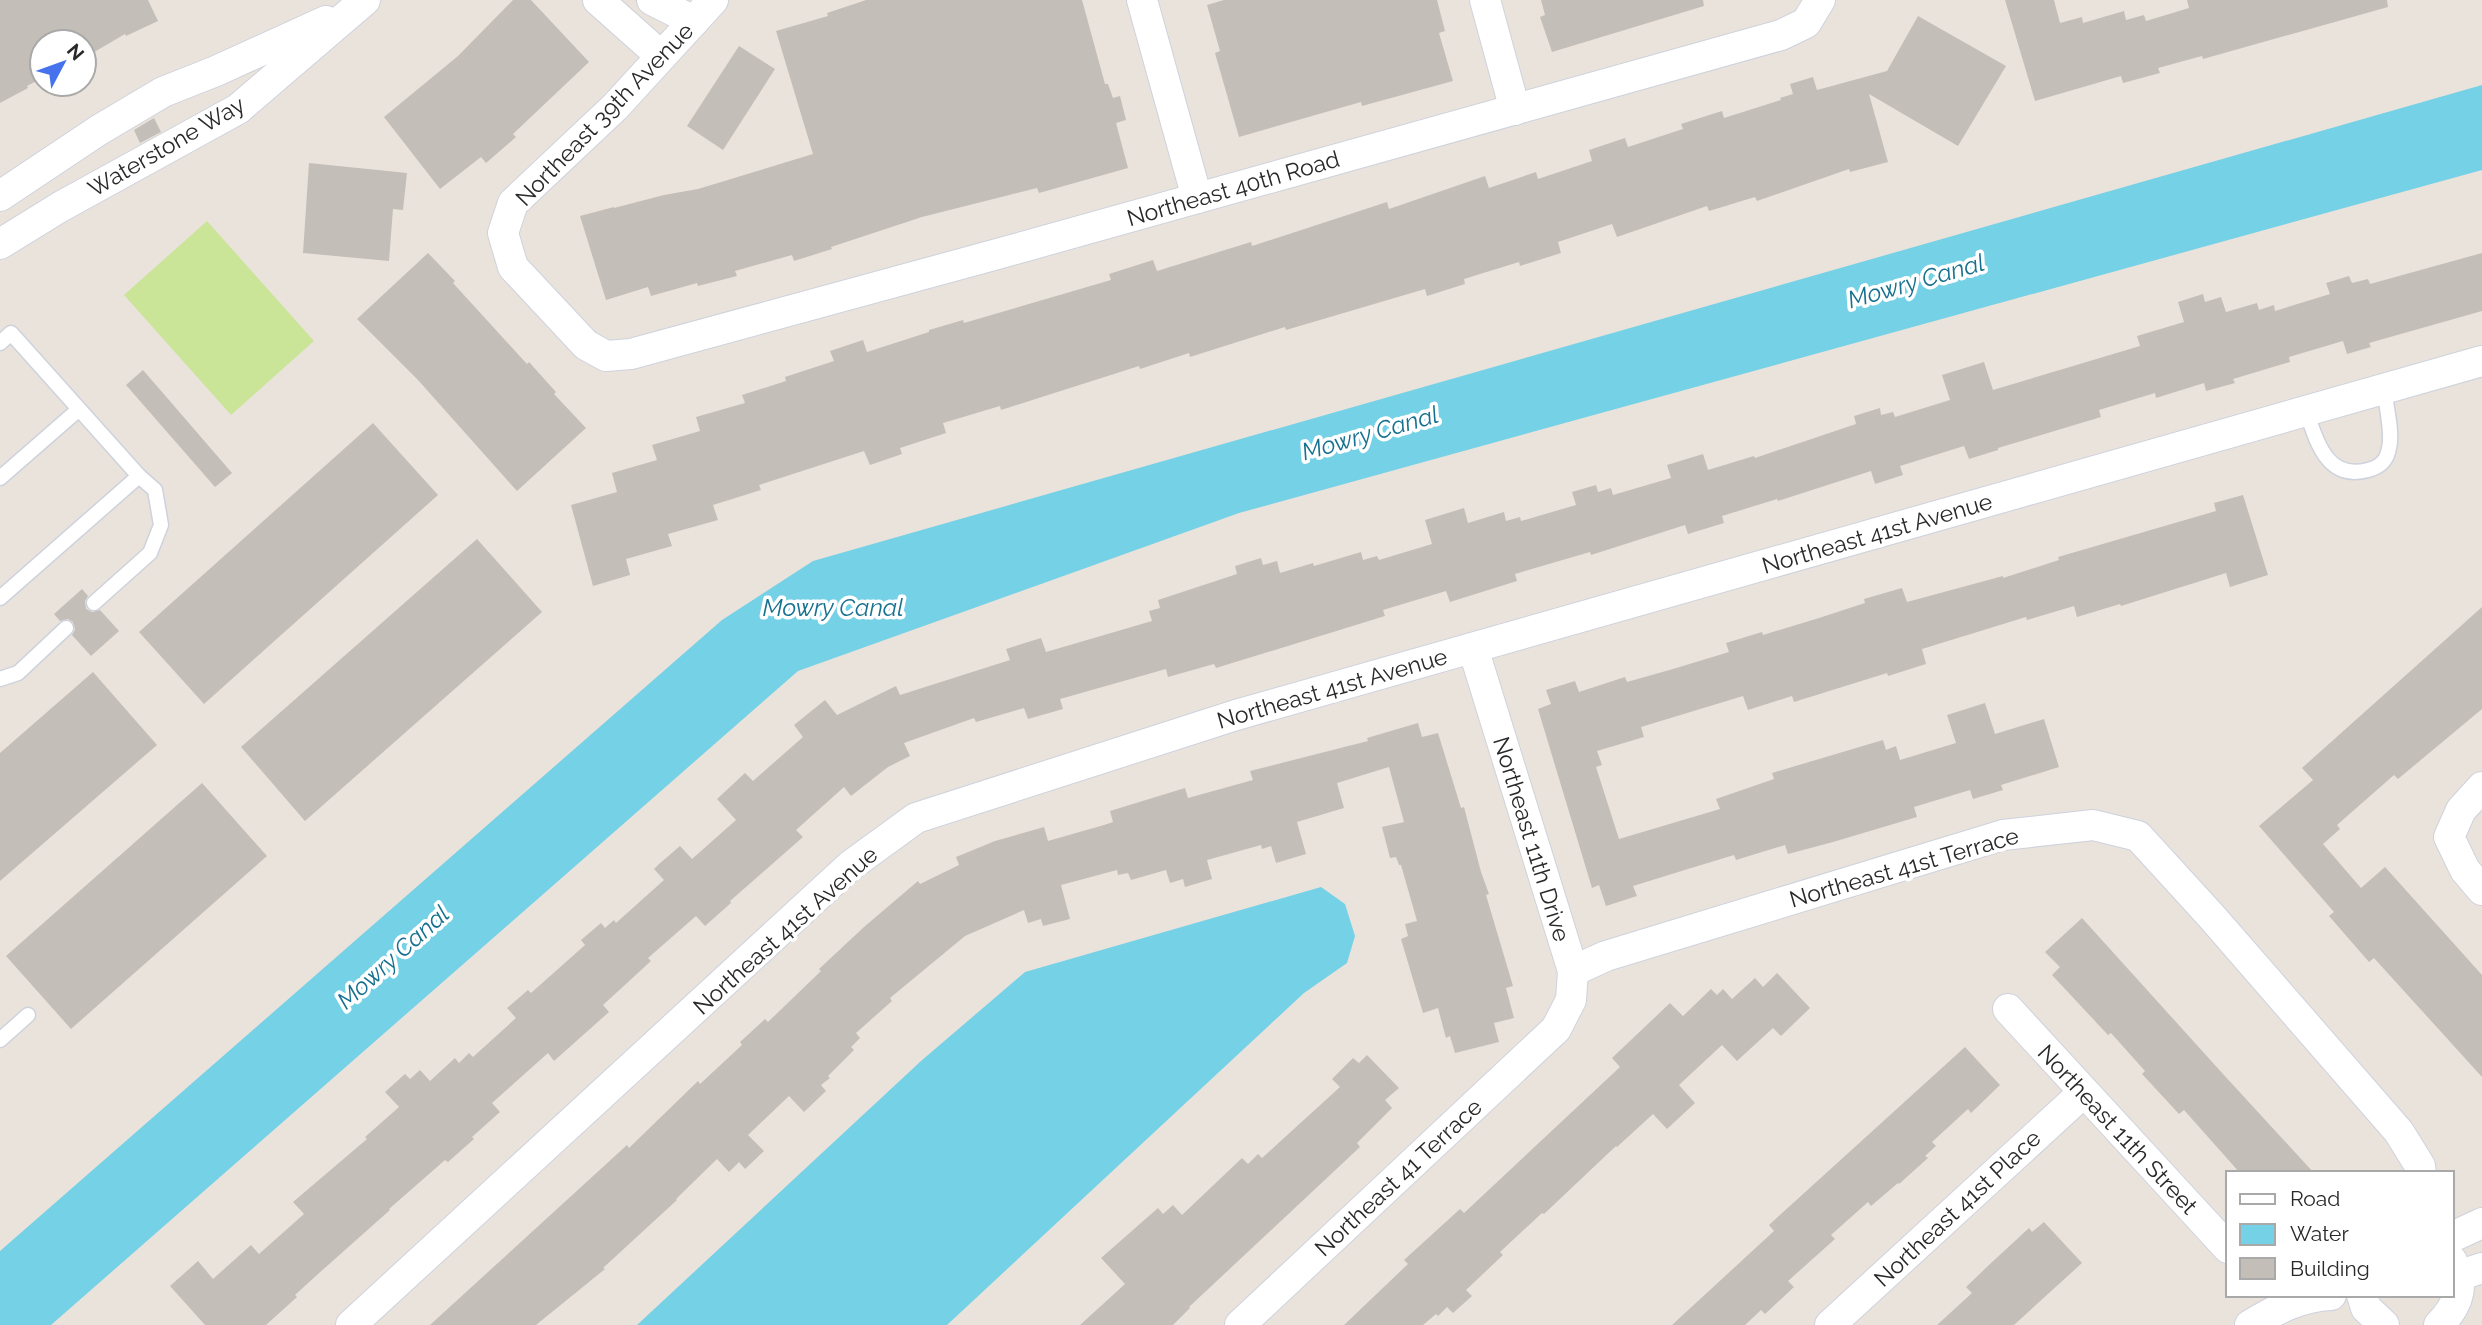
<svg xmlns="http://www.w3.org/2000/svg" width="2482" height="1325" font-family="Raleway,sans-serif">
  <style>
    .pitch { fill: #cae498 }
    .water { fill: #75d1e5 }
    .building { fill: #c3beb7 }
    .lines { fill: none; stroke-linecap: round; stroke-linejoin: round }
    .lane-casing { stroke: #ced2dd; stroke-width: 17 }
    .street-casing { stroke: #ced2dd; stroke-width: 32 }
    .lane { stroke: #fff; stroke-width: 14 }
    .street { stroke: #fff; stroke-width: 30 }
    .labels { text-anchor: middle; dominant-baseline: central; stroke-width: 7; stroke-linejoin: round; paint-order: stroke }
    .street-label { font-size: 23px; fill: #292929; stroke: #fff }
    .water-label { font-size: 24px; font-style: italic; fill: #16708f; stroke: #fff }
  </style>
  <rect width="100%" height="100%" fill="#eae3dc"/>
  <path class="pitch" d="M207 221 314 341 231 415 124 295Z"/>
  <g class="water">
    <path d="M2482 85V170L1239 513 798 671 51 1325H0V1251L722 620 813 561Z"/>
    <path d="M1321 887 1345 904 1355 936 1347 963 1304 993 947 1325H637L921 1061 1025 972Z"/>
  </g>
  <g class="building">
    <path d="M0 0H148L158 21 126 36 125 34 84 58V42H42V78L27 86 28 88 0 103Z"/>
    <path d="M513 0H531L589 62 513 134 516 137 486 163 481 157 440 189 384 117 458 56Z"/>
    <path d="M866 0H1082L1105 84H1108L1113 98 1120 96 1126 120 1116 123 1128 168 1039 193 1037 188 922 217 831 247 832 249 794 261 792 255 735 271 737 276 698 286 697 283 651 296 648 287 606 300 580 216 614 207V208L664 195 698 189 813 154 776 31 828 16 827 13Z"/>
    <path d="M1224 0H1437L1445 31 1439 33 1453 81 1362 106 1361 102 1239 137 1215 53 1220 51 1207 5Z"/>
    <path d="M1541 0H1703L1704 6 1552 52 1540 17 1545 15Z"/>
    <path d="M2005 0H2054L2060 23 2082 17 2083 23 2124 11 2126 20 2144 15 2146 21 2189 8 2187 0H2387L2388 7 2203 59 2202 56 2158 68 2160 73 2123 83 2121 76 2035 101Z"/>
    <path d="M1918 16 2006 66 1958 146 1869 94 1888 162 1850 172 1849 169 1757 201 1755 197 1709 211 1707 206 1617 237 1612 224 1558 242 1561 253 1520 266 1519 262 1464 279 1465 284 1427 296 1425 289 1286 330 1285 327 1190 357 1189 353 1140 369 1139 366 1001 410 1000 406 943 423 946 433 900 448 902 454 870 465 864 451 759 485 761 490 713 505 718 520 668 534 672 546 626 559 630 575 593 586 571 505 617 492 612 473 657 460 652 445 700 431 696 417 745 403 742 395 786 381 785 377 834 361 830 351 863 340 867 352 929 332V330L963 320 964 323 1111 280 1109 274 1153 260 1157 271 1251 242 1252 246 1387 202 1389 209 1485 176 1489 188 1536 172 1538 179 1592 161 1589 150 1625 138 1628 147 1683 129 1681 124 1722 111 1724 118 1781 100 1780 98 1793 94 1790 84 1813 77 1817 90 1887 71Z"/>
    <path d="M739 46 775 69 723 150 687 126Z"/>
    <path d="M154 118 161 132 140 143 134 130Z"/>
    <path d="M309 163 407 173 403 210 393 209 389 261 303 253Z"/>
    <path d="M428 253 455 281 453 283 527 364 529 362 556 392 554 394 586 428 517 491 418 380 357 319Z"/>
    <path d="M2482 253V311L2369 343 2371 347 2347 354 2343 341 2289 357 2290 362 2233 379 2235 383 2206 391 2204 383 2156 398 2155 393 2099 410 2101 417 1998 448V450L1969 459 1964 446 1900 466 1903 475 1875 484 1871 471 1778 501 1777 499 1722 516 1724 523 1688 534 1685 525 1591 555 1590 552 1515 574 1517 581 1450 602 1446 591 1383 610 1385 616 1216 668 1214 664 1168 677 1166 669 1060 699 1063 709 1028 719 1024 708 976 722 974 718 904 743 910 756 888 767 851 796 844 787 796 830 803 837 730 901 731 903 705 926 696 916 648 958 651 961 603 1005 609 1012 554 1061 548 1053 492 1103 500 1112 472 1137 474 1139 448 1162 445 1160 389 1209 390 1210 318 1274 295 1295 297 1297 266 1325H205L170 1286 198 1261 213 1279 251 1245 259 1254 304 1214 293 1202 367 1139 365 1137 399 1107 385 1092 405 1074 410 1079 420 1070 430 1081 455 1058 459 1063 469 1053 473 1057 516 1018 507 1008 528 990 531 993 585 945 581 940 601 923 605 928 614 920 616 923 664 880 654 869 659 864 680 846 692 859 736 820 717 799 745 773 753 781 803 737 794 725 825 700 837 715 896 686 900 695 1010 660 1006 649 1028 642 1041 638 1046 652 1152 621 1149 611 1160 608 1158 600 1237 574 1235 566 1261 558 1263 565 1277 561 1280 573 1313 563 1314 566 1361 552 1363 560 1377 556 1379 560 1432 544 1425 520 1464 508 1468 523 1504 512 1506 521 1520 517 1521 521 1576 505 1572 492 1596 485 1598 492 1611 488 1613 495 1671 478 1667 465 1703 454 1708 470 1754 456 1755 458 1856 424 1854 416 1880 408 1881 415 1893 412 1895 417 1950 400 1942 375 1984 362 1993 390 2140 346 2137 336 2184 322 2178 302 2203 294 2205 302 2221 297 2226 312 2257 303 2259 310 2274 305 2275 311 2330 294 2326 283 2349 276 2352 283 2368 279 2370 284Z"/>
    <path d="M143 370 232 473 215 487 126 385Z"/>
    <path d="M373 423 438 495 204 704 139 632Z"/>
    <path d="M2243 495 2268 575 2230 587 2226 573 2121 606 2120 604 2077 617 2074 606 2027 620 2026 617 1922 649 1926 664 1888 676 1887 673 1794 702 1792 696 1748 710 1743 696 1641 727 1644 737 1597 751 1602 765 1596 767 1619 839 1720 809 1716 799 1774 779 1772 773 1883 740 1886 750 1896 746 1900 760 1956 743 1947 715 1985 703 1995 734 2044 719 2059 767 2001 785 2003 790 1973 799 1970 790 1914 807 1917 817 1833 842 1788 854 1785 845 1736 860 1734 855 1688 869 1633 886 1637 896 1606 906 1599 885 1592 888 1538 709 1551 704 1546 690 1575 681 1579 692 1625 677 1627 682 1673 669 1729 652 1726 643 1762 632 1763 635 1819 618 1865 603 1864 599 1902 588 1907 602 2003 576V578L2059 560 2058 557 2216 511 2214 503Z"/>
    <path d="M477 539 542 612 305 821 241 747Z"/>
    <path d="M82 589 88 596 85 601 86 609 92 612 100 610 119 631 91 656 72 635 75 630 73 622 68 619 60 621 54 614Z"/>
    <path d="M2482 607V709L2398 779 2394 775 2337 825 2340 829 2323 844 2361 888 2385 867 2482 975V1077L2374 958 2369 962 2329 916 2334 912 2259 826 2313 780 2302 768Z"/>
    <path d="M93 672 157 745 0 881V753Z"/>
    <path d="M1418 723 1422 737 1438 733 1461 808 1464 807 1481 872 1489 894 1486 895 1513 986 1506 988 1514 1018 1494 1023 1499 1042 1455 1053 1450 1036 1446 1038 1438 1008 1423 1013 1401 939 1408 936 1405 924 1417 921 1401 865H1399L1396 857 1390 858 1382 827 1404 822 1389 767 1337 783 1344 808 1297 822 1306 854 1276 863 1271 846 1262 849 1261 845 1207 860 1212 879 1185 887 1183 879 1170 883 1166 870 1131 880 1128 873 1118 875 1117 870 1061 885 1070 919 1043 926 1041 919 1028 923 1024 910 965 936 890 998 892 1001 856 1033 860 1038 851 1047 854 1050 828 1076 830 1078 821 1085 826 1091 804 1112 789 1096 748 1135 764 1151 745 1169 739 1162 729 1172 717 1159 676 1199 677 1200 603 1268 605 1269 536 1325H430L627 1145 629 1148 698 1081 700 1084 742 1045 740 1042 765 1019 768 1022 821 971 819 969 864 927 918 881 920 884 959 865 956 857 995 841 1044 827 1048 841 1104 825 1113 822 1110 811 1185 788 1188 798 1253 780 1250 771 1368 741 1367 738Z"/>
    <path d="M202 783 267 856 71 1029 6 956Z"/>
    <path d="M2082 918 2223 1074 2314 1173H2240L2184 1110 2179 1114 2142 1074 2145 1071 2111 1033 2108 1035 2052 975 2060 967 2045 952Z"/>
    <path d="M1777 973 1810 1008 1781 1036 1773 1028 1737 1061 1722 1045 1679 1085 1695 1103 1667 1129 1653 1114 1617 1147 1616 1146 1544 1214 1542 1213 1500 1252 1503 1255 1466 1290 1472 1296 1453 1313 1447 1307 1438 1316 1436 1314 1423 1325H1344L1408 1264 1404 1260 1460 1209 1464 1213 1620 1067 1612 1058 1670 1003 1683 1016 1711 989 1717 995 1723 989 1732 999 1755 978 1763 987Z"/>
    <path d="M1965 1047 2000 1085 1971 1113 1968 1109 1932 1142 1936 1146 1925 1156 1928 1158 1899 1184 1898 1183 1871 1206 1868 1202 1831 1235 1835 1239 1788 1281 1794 1287 1765 1314 1761 1310 1745 1325H1672L1774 1231 1769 1225Z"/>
    <path d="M1367 1055 1399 1088 1385 1100 1392 1108 1357 1143 1360 1147 1189 1307 1190 1308 1173 1325H1080L1125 1284 1101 1258 1158 1208 1163 1214 1173 1205 1182 1215 1242 1158 1248 1164 1258 1154 1262 1158 1340 1087 1332 1079 1353 1058 1359 1063Z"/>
    <path d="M2044 1222 2082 1263 2014 1325H1937L1972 1293 1966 1287 1990 1264 2029 1228 2032 1232Z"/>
  </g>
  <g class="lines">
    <g class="lane-casing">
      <g id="lane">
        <path d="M0 343 11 333 139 476 0 598"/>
        <path d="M2306 411C2317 442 2327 481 2368 470 2380 467 2387 461 2389 448 2393 434 2386 405 2384 389"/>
        <path d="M0 478 78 410"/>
        <path d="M94 603 150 553 161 525 155 490 139 476"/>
        <path d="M0 679 18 673 66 628"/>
        <path d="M0 1040 28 1015"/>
      </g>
    </g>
    <g class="street-casing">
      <g id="street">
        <path d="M598 0 661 56"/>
        <path d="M652 0 694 21"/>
        <path d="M713 0 615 107 513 203 503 233 513 267 586 345 606 356 631 354 1001 253 1781 35 1806 23 1820 0"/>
        <path d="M1142 0 1197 198"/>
        <path d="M1485 0 1515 110"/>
        <path d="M0 196 99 130 163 92 216 71 326 21"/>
        <path d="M0 244 60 207 238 109 365 0"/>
        <path d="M2482 787 2461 810 2449 837 2465 870 2482 890"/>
        <path d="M1573 971 1606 956 2003 835 2093 825 2138 836 2212 917 2399 1132 2420 1166 2421 1173"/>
        <path d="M2008 1009 2228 1248"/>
        <path d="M2452 1237 2482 1223"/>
        <path d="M2458 1276 2482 1268"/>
        <path d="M2362 1295 2366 1308 2384 1325"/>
        <path d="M351 1325 850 866 916 818 1236 715 2482 361"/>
        <path d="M1240 1325 1556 1029 1571 1000 1573 971 1473 648"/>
        <path d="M1830 1325 2084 1092"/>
        <path d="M2250 1325C2275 1310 2301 1296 2331 1295"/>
        <path d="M2439 1325C2458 1306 2466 1286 2452 1261"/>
      </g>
    </g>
    <use href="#lane" class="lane"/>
    <use href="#street" class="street"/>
  </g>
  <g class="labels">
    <g class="street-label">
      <text transform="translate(604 114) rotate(-46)">Northeast 39th Avenue</text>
      <text transform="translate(166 146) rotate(-30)">Waterstone Way</text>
      <text transform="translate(1233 188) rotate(-16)">Northeast 40th Road</text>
      <text transform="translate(1877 533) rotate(-16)">Northeast 41st Avenue</text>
      <text transform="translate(1332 688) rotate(-16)">Northeast 41st Avenue</text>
      <text transform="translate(1532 839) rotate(73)">Northeast 11th Drive</text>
      <text transform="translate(1904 867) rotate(-16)">Northeast 41st Terrace</text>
      <text transform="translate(785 930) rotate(-42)">Northeast 41st Avenue</text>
      <text transform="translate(2118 1129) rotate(47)">Northeast 11th Street</text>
      <text transform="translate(1398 1177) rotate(-43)">Northeast 41 Terrace</text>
      <text transform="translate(1957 1208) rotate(-43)">Northeast 41st Place</text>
    </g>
    <g class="water-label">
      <text transform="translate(1916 281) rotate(-16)">Mowry Canal</text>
      <text transform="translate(1370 433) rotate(-16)">Mowry Canal</text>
      <text x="833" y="607">Mowry Canal</text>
      <text transform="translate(393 957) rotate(-42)">Mowry Canal</text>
    </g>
  </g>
  <rect x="2226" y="1171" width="228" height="126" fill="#ffffff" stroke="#a9a9a9" stroke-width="2"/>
  <rect x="2240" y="1194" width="35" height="10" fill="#ffffff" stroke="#a9a9a9" stroke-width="2"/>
  <text x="2290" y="1206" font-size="21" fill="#292929">Road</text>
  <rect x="2240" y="1224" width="35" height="21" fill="#75d1e5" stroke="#a9a9a9" stroke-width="2"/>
  <text x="2290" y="1241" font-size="21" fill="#292929">Water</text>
  <rect x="2240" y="1258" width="35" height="21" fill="#c3beb7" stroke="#a9a9a9" stroke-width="2"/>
  <text x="2290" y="1276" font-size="21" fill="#292929">Building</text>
  <g transform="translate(63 63) rotate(49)"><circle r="33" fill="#ffffff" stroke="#a9a9a9" stroke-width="2"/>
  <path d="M0-5L12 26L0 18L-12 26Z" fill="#4673ed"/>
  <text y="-10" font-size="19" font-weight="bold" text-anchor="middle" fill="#292929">N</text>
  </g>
</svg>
